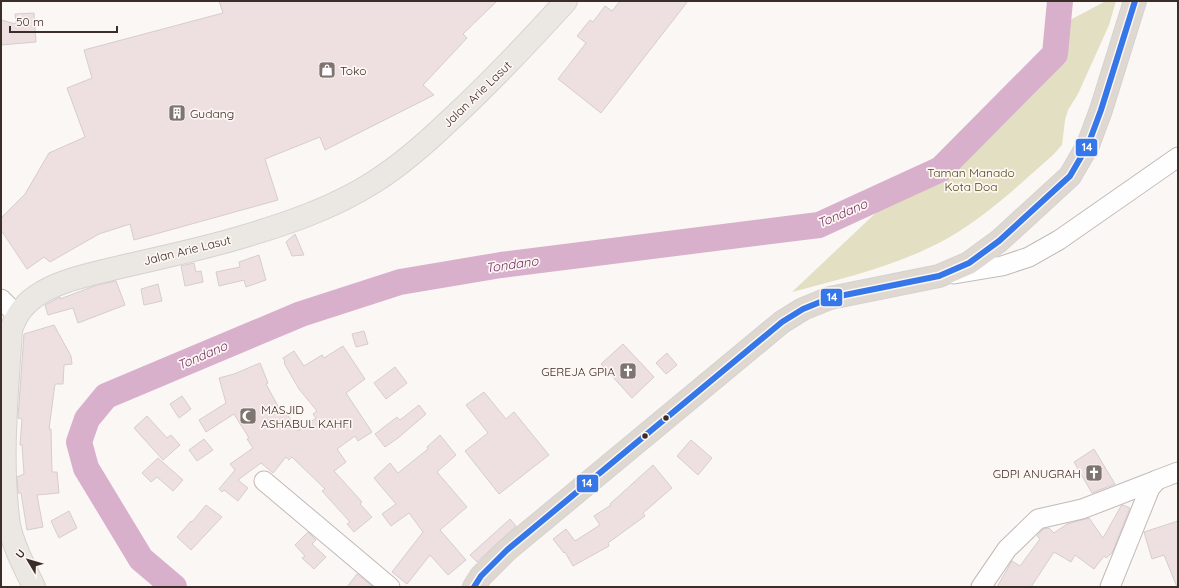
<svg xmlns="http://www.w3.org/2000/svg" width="1179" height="588" font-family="Quicksand,sans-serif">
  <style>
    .green { fill: #e3dfc3 }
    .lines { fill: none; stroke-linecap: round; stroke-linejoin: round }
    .river { stroke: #d9b0cc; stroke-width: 26 }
    .building { fill: #eee0e1; stroke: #d6cdcd }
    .minor-casing { stroke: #c2bab7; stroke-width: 21 }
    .major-casing { stroke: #d6d2d0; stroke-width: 24 }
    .highway-casing { stroke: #d6d2d0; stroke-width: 24 }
    .minor { stroke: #fefefe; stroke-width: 19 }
    .major { stroke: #ebe7e2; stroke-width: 22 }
    .highway { stroke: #ded8d0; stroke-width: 22 }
    .bus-1-casing { stroke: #fdf6f3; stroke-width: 9 }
    .bus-1 { stroke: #3577e9; stroke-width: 6 }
    .bus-dot { fill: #3b2d28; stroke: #fdf6f3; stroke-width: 1.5 }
    .labels { text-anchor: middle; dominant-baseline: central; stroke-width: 3.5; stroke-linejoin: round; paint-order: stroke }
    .poi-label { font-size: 12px; fill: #3b2d28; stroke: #fdf6f3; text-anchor: start }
    .street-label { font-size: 12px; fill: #3b2d28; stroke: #fdf6f3 }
    .park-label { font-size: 12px; fill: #4e4916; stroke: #fdf6f3 }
    .water-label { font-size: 13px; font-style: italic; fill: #712d61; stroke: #fdf6f3 }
    .line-badge { stroke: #fdf6f3; stroke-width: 1.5 }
    .badge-label { font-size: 11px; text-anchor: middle; font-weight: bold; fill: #fff }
  </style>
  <rect width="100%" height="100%" fill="#fbf7f5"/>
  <path class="green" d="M1106 1H1116L1109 25 1078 94 1068 110 1065 120 1062 145 1053 155C1020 184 987 216 948 238 900 265 845 278 792 292L882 207 911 188 937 166 950 150 975 138 1017 101 1051 63 1058 42 1070 20Z"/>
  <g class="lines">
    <path class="river" d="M174 587 141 559 86 468 79 442 87 419 106 396 301 314 400 282 501 265 819 225 941 169 1055 54 1060 1"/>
  </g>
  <g class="building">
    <path d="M219 1H497L463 34 467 38 423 85 434 95 325 150 320 137 265 159 278 200 134 240 130 224 99 234 50 262 44 257 27 269 1 230V218L25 194 49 153 85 137 67 88 92 78 84 50 223 13Z"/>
    <path d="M620 1H688L601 113 558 79 586 43 577 36 590 20 593 22 605 6 612 11Z"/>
    <path d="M34 13 36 42 1 45V20L16 24 15 14Z"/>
    <path d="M295 234 304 255 292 256 286 242Z"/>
    <path d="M259 255 266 280 246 287 244 280 219 286 216 272 240 267 239 262Z"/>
    <path d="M194 263 196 272 201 271 203 282 185 286 181 266Z"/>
    <path d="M116 281 125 305 78 323 73 308 48 315 45 305 51 302 60 297V299L97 285Z"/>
    <path d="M158 284 162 301 144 305 141 289Z"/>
    <path d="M54 325 71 356 72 364 64 365 63 384H55L49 429H51L52 472H57L59 493 37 495 43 527 27 530 21 493H18L17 477 24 474 22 445H20L22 419 18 418 24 334Z"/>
    <path d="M364 331 368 344 356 347 352 334Z"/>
    <path d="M623 344 654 377 632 398 601 364Z"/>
    <path d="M343 346 365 379 346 393 372 432 358 441 355 436 337 449 346 462 334 471 362 502 360 504 372 517 354 532 347 524 350 522 322 491 325 489 292 457 289 460 286 457 273 473 261 463 238 480 248 488 238 501 224 490 222 492 219 489 235 470 230 464 253 448 247 439 249 438 234 414 206 432 199 420 226 403 219 378 234 374 260 363 268 383 266 384 279 408 282 406 298 431 316 418 313 414 317 411 299 389 284 363 285 362 283 358 294 351 304 366 322 355 324 358Z"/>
    <path d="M667 353 677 365 666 374 656 363Z"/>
    <path d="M395 367 407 383 386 399 374 383Z"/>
    <path d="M484 392 506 419 514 412 549 455 499 494 465 451 488 433 466 405Z"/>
    <path d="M182 396 191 409 179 418 170 404Z"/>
    <path d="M419 405 426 414 398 438 385 447 375 434 397 417 400 420Z"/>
    <path d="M147 416 167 438 171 435 180 445 163 460 134 428Z"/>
    <path d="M440 435 456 455 437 472 467 507 440 530 466 560 448 575 430 555 407 584 392 572 423 532 409 513 391 526 382 514 396 504 374 478 390 463 398 473 428 449 427 447Z"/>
    <path d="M204 439 213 450 197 461 189 450Z"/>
    <path d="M691 440 712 458 698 475 677 456Z"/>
    <path d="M1094 449 1115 484 1092 493 1074 462Z"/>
    <path d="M158 458 183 480 173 491 157 477 151 482 142 473Z"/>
    <path d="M653 465 672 488 643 513 645 516 608 543 609 546 573 566 565 552 564 553 553 539 566 529 575 541 600 525 594 516 611 505 610 504Z"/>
    <path d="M206 505 222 517 191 550 177 537 191 521 192 522Z"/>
    <path d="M1123 505 1130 508 1112 553 1106 558 1104 556 1094 569 1075 555 1071 562 1054 552 1031 587H997L1012 561 1020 566 1040 539 1037 536 1043 529 1049 528 1054 533 1067 524 1089 518 1103 538 1121 506Z"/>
    <path d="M69 511 77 528 59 538 51 521Z"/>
    <path d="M510 519 516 526 477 562 470 555Z"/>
    <path d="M1178 521V587H1177L1164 555 1152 559 1144 532Z"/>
    <path d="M308 532 316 540 312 544 326 557 314 569 302 558 305 556 295 545Z"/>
    <path d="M357 574 362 578 373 587H347Z"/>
  </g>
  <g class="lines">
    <g class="minor-casing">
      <g id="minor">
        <path d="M954 274 1002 266 1029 257 1059 240 1178 157"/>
        <path d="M1 299 17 315"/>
        <path d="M264 481 390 587"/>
        <path d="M981 587 1007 549 1038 519 1082 509 1157 480"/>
        <path d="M1110 587 1150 488 1157 480 1178 472"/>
      </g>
    </g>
    <g class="major-casing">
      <path id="major" d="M34 587C25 568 13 546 9 525 0 462 7 394 11 330 16 315 23 305 36 296 58 281 87 275 112 269 153 259 194 251 235 239 283 225 332 209 374 182 401 165 426 143 449 121 490 83 528 43 566 1"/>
    </g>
    <g class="highway-casing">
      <path id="highway" d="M474 587 481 576 507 550 782 322 803 309 830 298 939 276 969 263 999 241 1070 176 1088 145 1101 110 1135 1"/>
    </g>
    <use href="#minor" class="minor"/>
    <use href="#major" class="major"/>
    <use href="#highway" class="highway"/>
    <g class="bus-1-casing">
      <path id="bus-1" d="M474 587 481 576 507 550 782 322 803 309 830 298 939 276 969 263 999 241 1070 176 1088 145 1101 110 1135 1"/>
    </g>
    <use href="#bus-1" class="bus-1"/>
  </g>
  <defs>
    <g id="shop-square" transform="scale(0.9)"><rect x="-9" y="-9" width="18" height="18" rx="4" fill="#7e7470" stroke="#fdf6f3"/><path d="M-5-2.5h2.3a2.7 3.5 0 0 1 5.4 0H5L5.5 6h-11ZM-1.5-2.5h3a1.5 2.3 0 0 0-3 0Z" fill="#fff"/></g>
    <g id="building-square" transform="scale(0.9)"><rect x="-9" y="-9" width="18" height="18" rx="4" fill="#7e7470" stroke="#fdf6f3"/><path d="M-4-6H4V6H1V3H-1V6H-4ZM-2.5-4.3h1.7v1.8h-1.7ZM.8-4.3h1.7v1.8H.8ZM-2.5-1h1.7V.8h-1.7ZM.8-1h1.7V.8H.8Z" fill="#fff"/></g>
    <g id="church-square" transform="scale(0.9)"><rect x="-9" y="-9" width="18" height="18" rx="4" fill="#7e7470" stroke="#fdf6f3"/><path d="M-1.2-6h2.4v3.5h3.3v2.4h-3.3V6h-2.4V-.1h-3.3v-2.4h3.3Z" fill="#fff"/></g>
    <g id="mosque-square" transform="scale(0.9)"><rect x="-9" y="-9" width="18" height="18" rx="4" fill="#7e7470" stroke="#fdf6f3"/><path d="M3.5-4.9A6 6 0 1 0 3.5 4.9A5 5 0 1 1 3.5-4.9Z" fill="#fff"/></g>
  </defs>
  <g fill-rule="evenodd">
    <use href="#shop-square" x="327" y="70"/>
    <use href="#building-square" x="177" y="113"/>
    <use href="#church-square" x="628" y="371"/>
    <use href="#mosque-square" x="248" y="416"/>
    <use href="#church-square" x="1094" y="473"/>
  </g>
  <g class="bus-dot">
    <circle cx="666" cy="418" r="3.5"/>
    <circle cx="645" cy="436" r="3.5"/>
  </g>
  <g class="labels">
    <g class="poi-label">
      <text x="340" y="70">Toko</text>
      <text x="190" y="113">Gudang</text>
      <text x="615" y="371" text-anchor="end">GEREJA GPIA</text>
      <text x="261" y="409">MASJID<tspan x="261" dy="14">ASHABUL KAHFI</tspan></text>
      <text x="1081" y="473" text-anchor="end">GDPI ANUGRAH</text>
    </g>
    <g class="street-label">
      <text transform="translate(477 94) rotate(-44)">Jalan Arie Lasut</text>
      <text transform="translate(187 250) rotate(-14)">Jalan Arie Lasut</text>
    </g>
    <g class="park-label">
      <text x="971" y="172">Taman Manado<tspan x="971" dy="14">Kota Doa</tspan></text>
    </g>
    <g class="water-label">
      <text transform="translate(842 213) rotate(-23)">Tondano</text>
      <text transform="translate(512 264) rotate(-8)">Tondano</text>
      <text transform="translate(202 355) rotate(-23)">Tondano</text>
    </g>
  </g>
  <g class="line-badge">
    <rect x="1075" y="138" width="23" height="19" rx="4" fill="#3577e9"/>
    <rect x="820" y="288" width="23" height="19" rx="4" fill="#3577e9"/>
    <rect x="576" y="474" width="23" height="19" rx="4" fill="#3577e9"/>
  </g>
  <g class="badge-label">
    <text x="1087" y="151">14</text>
    <text x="832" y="301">14</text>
    <text x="587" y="487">14</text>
  </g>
  <rect width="1179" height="588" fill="none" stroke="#3b2d28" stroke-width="4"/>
  <g transform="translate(28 560) rotate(308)" stroke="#fdf6f3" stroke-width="3" paint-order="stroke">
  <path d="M0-3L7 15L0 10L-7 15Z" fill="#3b2d28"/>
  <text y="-6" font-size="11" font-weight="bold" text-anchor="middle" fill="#3b2d28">U</text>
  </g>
  <path d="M10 26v6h107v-6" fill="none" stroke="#3b2d28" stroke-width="2"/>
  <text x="16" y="26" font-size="12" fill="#3b2d28" stroke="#fdf6f3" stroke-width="3" paint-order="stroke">50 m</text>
</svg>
